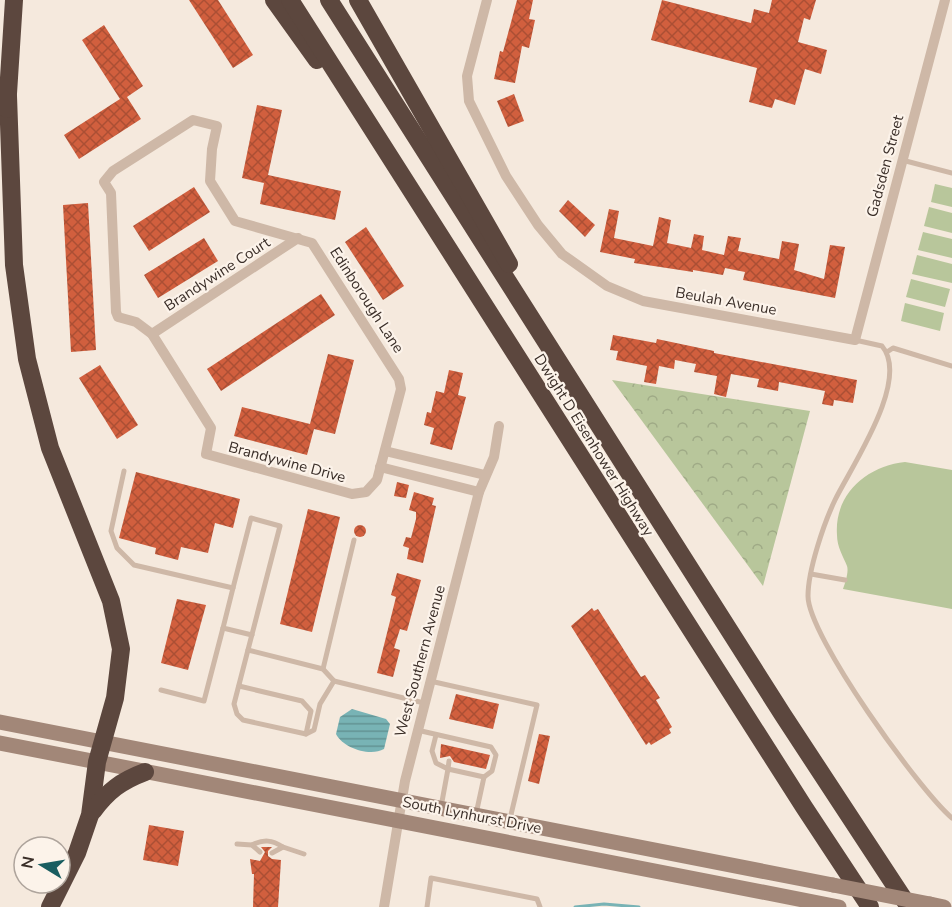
<svg xmlns="http://www.w3.org/2000/svg" width="952" height="907" font-family="'Nunito Sans',sans-serif">
  <style>
    .forest { fill: url(#forest-crowns) }
    .park { fill: #b8c69b }
    .water { fill: url(#water-rules) }
    .lines { fill: none; stroke-linecap: round; stroke-linejoin: round }
    .stream { stroke: #78b3b5; stroke-width: 3 }
    .building { fill: url(#building-cross-hatch) }
    .lane { stroke: #ceb8a7; stroke-width: 5 }
    .street { stroke: #ceb8a7; stroke-width: 10 }
    .secondary { stroke: #a28778; stroke-width: 15 }
    .highway { stroke: #5c473e; stroke-width: 18 }
    .secondary-bridge { stroke: #a28778; stroke-width: 15 }
    .labels { text-anchor: middle; dominant-baseline: central; stroke-width: 4.5; stroke-linejoin: round; paint-order: stroke }
    .street-label { font-size: 15px; fill: #3a2e28; stroke: #fcf3ea }
  </style>
  <defs>
    <pattern id="forest-crowns" width="20" height="18" patternUnits="userSpaceOnUse" patternTransform="scale(1.5)"><rect width="20" height="18" fill="#b8c69b"/><path d="M2 6a3 3 0 1 1 6 0M12 15a3 3 0 1 1 6 0" fill="none" stroke="#9faa86"/></pattern>
    <pattern id="water-rules" width="6" height="5" patternUnits="userSpaceOnUse" patternTransform="scale(1.5)"><rect width="6" height="5" fill="#78b3b5"/><path d="M0 2.5h6" fill="none" stroke="#639293"/></pattern>
    <pattern id="building-cross-hatch" width="8" height="8" patternUnits="userSpaceOnUse" patternTransform="scale(1.5)"><rect width="8" height="8" fill="#d15f3e"/><path d="M0 0l8 8M0 8l8-8" fill="none" stroke="#ab4f34"/></pattern>
  </defs>
  <rect width="100%" height="100%" fill="#f5e9dd"/>
  <path class="forest" d="M612 380 810 411 763 586Z"/>
  <g class="park">
    <path d="M935 184 952 188V207L931 202Z"/>
    <path d="M929 207 952 213V233L924 226Z"/>
    <path d="M923 232 952 239V258L918 250Z"/>
    <path d="M917 255 952 264V283L912 274Z"/>
    <path d="M911 279 950 289 945 307 906 297Z"/>
    <path d="M905 303 944 313 940 331 901 321Z"/>
    <path d="M905 462 952 470V609L843 589C845 583 849 572 847 566 843 556 837 547 837 535 834 494 867 466 905 462Z"/>
  </g>
  <path class="water" d="M352 709 386 719 390 724 384 749C370 757 343 748 336 734L340 717Z"/>
  <g class="lines">
    <path class="stream" d="M575 907 604 904 639 907"/>
  </g>
  <g class="building">
    <path d="M189 0H218L253 55 233 68Z"/>
    <path d="M517 0H533L529 19 535 20 529 48 522 46 515 83 494 79 500 51 503 52Z"/>
    <path d="M662 0 751 23 754 9 769 13 772 0H816L810 20 804 18 798 42 827 50 821 74 805 69 795 105 775 99 772 108 749 102 757 68 651 40Z"/>
    <path d="M104 25 143 86 127 97 141 119 79 159 64 135 120 99 82 40Z"/>
    <path d="M514 94 524 121 508 127 497 101Z"/>
    <path d="M257 105 282 110 268 175 341 191 335 220 260 204 264 183 242 178Z"/>
    <path d="M194 187 210 212 149 251 133 226Z"/>
    <path d="M568 200 595 225 585 237 559 211Z"/>
    <path d="M88 203 96 350 71 352 63 205Z"/>
    <path d="M609 209 619 211 614 238 653 246 659 217 671 220 667 243 691 248 694 234 704 236 702 250 724 255 728 236 741 238 738 251 779 259 782 241 799 244 794 270 824 279 830 245 845 247 835 298 743 280 745 272 725 268 723 275 693 270V272L634 263 635 259 600 252Z"/>
    <path d="M366 227 404 286 383 300 345 242Z"/>
    <path d="M204 238 218 261 158 298 144 275Z"/>
    <path d="M321 294 335 315 221 391 207 369Z"/>
    <path d="M613 335 656 343 657 339 714 351V353L857 380 853 403 834 400 833 406 822 404 825 391 779 382 778 391 757 387 759 379 731 374 726 397 714 394 717 376 694 372 696 364 675 360 674 369 659 366 656 384 644 382 647 366 616 360 618 351 610 350Z"/>
    <path d="M328 354 354 360 335 434 314 429 307 455 234 436 242 407 310 424Z"/>
    <path d="M100 365 138 425 117 439 79 378Z"/>
    <path d="M449 370 463 373 458 395 466 397 452 450 430 444 434 428 424 425 427 412 431 413 436 391 444 393Z"/>
    <path d="M136 472 240 499 233 528 215 523 208 553 181 547 178 560 155 554 156 548 119 538Z"/>
    <path d="M397 482 409 485 406 498 394 496Z"/>
    <path d="M414 492 434 498 432 505 436 506 423 563 407 559 409 548 403 546 406 537 411 538 416 519V512L409 510Z"/>
    <path d="M308 509 340 517 312 632 280 624Z"/>
    <circle cx="360" cy="531" r="6"/>
    <path d="M397 573 421 580 407 631 400 629 394 648 400 650 393 677 377 673 396 597 391 595Z"/>
    <path d="M177 599 206 605 188 670 161 663Z"/>
    <path d="M592 608 594 611 598 609 641 677 645 675 660 698 656 700 672 727 669 729 671 733 651 745 649 742 646 745 571 626Z"/>
    <path d="M456 694 499 704 493 729 449 719Z"/>
    <path d="M539 734 550 736 539 784 528 781Z"/>
    <path d="M441 744 490 755 486 769 454 762 450 756 440 758Z"/>
    <path d="M149 825 184 831 178 866 143 860Z"/>
    <path d="M261 847H272L268 851V856L272 859 281 860 278 907H253L254 874H252L250 859 260 861 265 852Z"/>
  </g>
  <g class="lines">
    <g class="lane">
      <path d="M902 160 952 173"/>
      <path d="M855 340 882 346C911 380 851 467 835 500 824 523 808 570 808 596 808 636 919 790 952 818"/>
      <path d="M887 352 893 348 952 366"/>
      <path d="M124 471 111 531 117 548 134 565 233 588 223 628 252 635"/>
      <path d="M811 574 845 580"/>
      <path d="M233 588 251 518 280 526 234 704 237 714 243 720 306 734 314 730 320 704 334 681"/>
      <path d="M248 650 323 669 334 681 424 703"/>
      <path d="M323 669 354 540"/>
      <path d="M430 681 537 705 510 819"/>
      <path d="M239 686 302 701 311 711 306 734"/>
      <path d="M161 690 204 701 223 628"/>
      <path d="M417 730 491 747 496 755 492 771 484 777"/>
      <path d="M436 735 432 751 436 763 448 769 449 761"/>
      <path d="M441 807 448 769 484 777 476 814"/>
      <path d="M237 844 252 845 260 852"/>
      <path d="M252 845C264 839 272 840 283 847"/>
      <path d="M272 853 283 847 304 854"/>
      <path d="M427 907 431 878 537 899 540 907"/>
    </g>
    <g class="street">
      <path d="M487 0 467 76 469 101 506 176 538 225 562 254 607 286 643 301 855 340 945 0"/>
      <path d="M193 120 217 126 212 149 210 181 235 221 312 243 399 379 401 389 377 480 366 492 352 494 206 454 211 428 152 334 136 322 118 317 116 312 111 193 104 182 113 171Z"/>
      <path d="M152 334 298 238"/>
      <path d="M385 451 485 475"/>
      <path d="M380 467 479 492"/>
      <path d="M384 907 405 781 479 492 494 457 499 426"/>
    </g>
    <g class="secondary">
      <path d="M0 722 833 885"/>
      <path d="M0 743 839 907"/>
      <path d="M930 904 944 907"/>
    </g>
    <g class="highway">
      <path d="M274 0 317 60"/>
      <path d="M290 0 804 807 870 907"/>
      <path d="M329 0 783 715 909 907"/>
      <path d="M358 0 509 264"/>
      <path d="M8 96 14 265 27 359 50 448 111 601 121 649 115 698 97 762 90 815 77 853 50 907"/>
      <path d="M7 109 14 0"/>
      <path d="M93 811C108 791 121 781 145 772"/>
    </g>
    <path class="secondary-bridge" d="M833 885 930 904"/>
  </g>
  <g class="labels">
    <g class="street-label">
      <text transform="translate(885 166) rotate(-75)">Gadsden Street</text>
      <text transform="translate(217 274) rotate(-33)">Brandywine Court</text>
      <text transform="translate(367 300) rotate(57)">Edinborough Lane</text>
      <text transform="translate(726 301) rotate(10)">Beulah Avenue</text>
      <text transform="translate(594 445) rotate(58)">Dwight D Eisenhower Highway</text>
      <text transform="translate(287 462) rotate(15)">Brandywine Drive</text>
      <text transform="translate(420 661) rotate(-75)">West Southern Avenue</text>
      <text transform="translate(472 815) rotate(11)">South Lynhurst Drive</text>
    </g>
  </g>
  <g transform="translate(42 865) rotate(281)"><circle r="28" fill="#fcf3ea" stroke="#aea49c" stroke-width="1.5"/>
  <path d="M0-4.5L10 22L0 15L-10 22Z" fill="#195d60"/>
  <text y="-9" font-size="16" font-weight="bold" text-anchor="middle" fill="#3a2e28">N</text>
  </g>
</svg>
